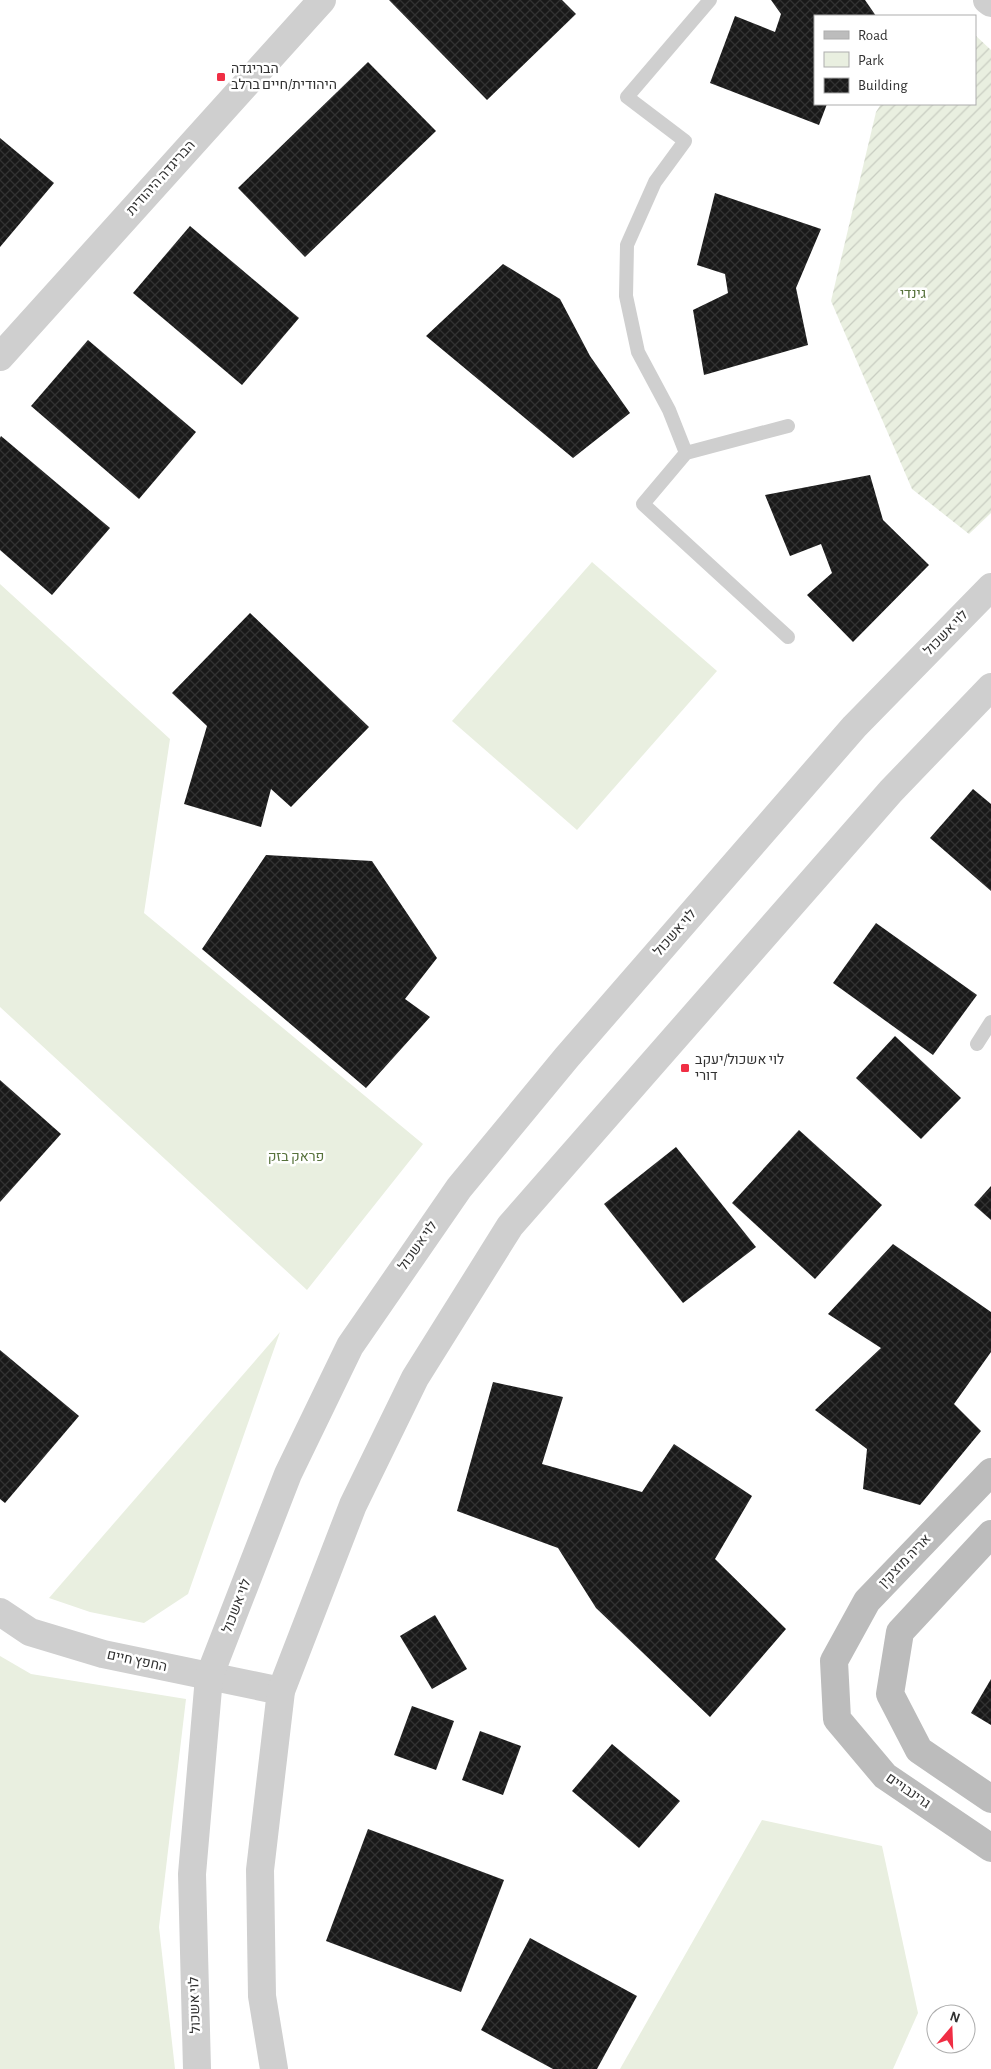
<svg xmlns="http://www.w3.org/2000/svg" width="991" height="2069" font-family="'Alegreya Sans',Heebo,sans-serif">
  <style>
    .green { fill: #e9efe0 }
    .garden { fill: url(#garden-furrows) }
    .building { fill: url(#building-cross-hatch) }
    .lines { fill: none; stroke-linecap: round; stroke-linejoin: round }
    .lane { stroke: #cfcfcf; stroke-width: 14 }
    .street { stroke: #cfcfcf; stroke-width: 28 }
    .secondary { stroke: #bcbcbc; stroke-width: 28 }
    .poi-dot { fill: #f02e44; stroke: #fff; stroke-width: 2 }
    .labels { text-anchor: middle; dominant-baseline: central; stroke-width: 5; stroke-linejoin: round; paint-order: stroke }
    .poi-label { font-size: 14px; fill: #323232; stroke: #fff; text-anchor: start }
    .street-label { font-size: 14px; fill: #323232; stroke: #fff }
    .park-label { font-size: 14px; fill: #57723c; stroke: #fff }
  </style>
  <defs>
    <pattern id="garden-furrows" width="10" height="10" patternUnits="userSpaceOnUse" patternTransform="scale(1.25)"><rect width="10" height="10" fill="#e9efe0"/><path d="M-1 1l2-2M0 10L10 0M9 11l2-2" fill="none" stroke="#c8cdc1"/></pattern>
    <pattern id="building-cross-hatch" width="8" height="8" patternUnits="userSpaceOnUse" patternTransform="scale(1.25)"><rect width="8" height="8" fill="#191919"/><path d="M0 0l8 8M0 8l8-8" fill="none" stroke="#323232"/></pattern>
  </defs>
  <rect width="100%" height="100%" fill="#fff"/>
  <g class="green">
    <path d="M592 562 717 671 577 830 452 721Z"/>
    <path d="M0 584 170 739 144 913 423 1144 307 1290 0 1007Z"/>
    <path d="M280 1332 188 1594 144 1623 90 1612 49 1598Z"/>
    <path d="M0 1656 31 1674 186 1699 159 1927 175 2069H0Z"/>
    <path d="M762 1820 882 1846 918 2013 893 2069H620Z"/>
  </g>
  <path class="garden" d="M975 35 991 50V513L969 534 912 489 831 301 876 112 881 104H975Z"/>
  <g class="building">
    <path d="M389 0H562L576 14 487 100Z"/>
    <path d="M771 0H865L876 16H815V104H827L819 125 710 83 735 16 775 32 781 14Z"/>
    <path d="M368 62 436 131 305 257 238 188Z"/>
    <path d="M0 138 54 183 0 247Z"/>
    <path d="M715 193 821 229 796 288 808 345 704 375 693 310 728 293 725 274 697 265Z"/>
    <path d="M190 226 299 318 242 385 133 293Z"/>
    <path d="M503 264 560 299 590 356 630 413 573 458 426 336Z"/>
    <path d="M88 340 196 432 139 499 31 406Z"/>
    <path d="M1 436 110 528 52 595 0 550V438Z"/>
    <path d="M870 475 883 520 929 565 853 642 807 595 832 573 821 544 790 556 765 495Z"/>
    <path d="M250 613 369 727 291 807 271 789 261 827 184 804 207 726 172 693Z"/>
    <path d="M973 789 991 804V891L930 838Z"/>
    <path d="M266 855 372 861 437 958 405 999 430 1017 366 1088 202 949Z"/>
    <path d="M876 923 977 995 933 1055 833 983Z"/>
    <path d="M895 1036 961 1098 921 1139 856 1078Z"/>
    <path d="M0 1080 61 1134 0 1202Z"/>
    <path d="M799 1130 882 1205 815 1279 732 1203Z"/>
    <path d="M676 1147 756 1247 683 1303 604 1204Z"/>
    <path d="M991 1186V1220L974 1205Z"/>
    <path d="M893 1244 991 1312V1352L954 1404 981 1431 920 1505 863 1489 867 1449 815 1410 881 1348 828 1314Z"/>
    <path d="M0 1350 79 1416 5 1503 0 1499Z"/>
    <path d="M493 1382 563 1397 542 1464 642 1492 674 1444 752 1496 715 1559 786 1629 710 1717 596 1608 558 1548 457 1511Z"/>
    <path d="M435 1615 467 1669 432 1689 400 1636Z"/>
    <path d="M991 1679V1725L971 1713Z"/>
    <path d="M412 1706 454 1721 436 1770 394 1755Z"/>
    <path d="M480 1731 521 1746 503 1795 462 1780Z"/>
    <path d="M612 1744 680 1801 639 1848 572 1791Z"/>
    <path d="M368 1829 504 1880 461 1992 326 1941Z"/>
    <path d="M530 1938 637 1996 597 2069H553L481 2030Z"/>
  </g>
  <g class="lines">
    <g class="lane">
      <path d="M788 426 686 453 643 504 788 637"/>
      <path d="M686 453 669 410 638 352 626 296 627 245 655 182 685 141 627 97 710 0"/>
      <path d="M977 1044 991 1022"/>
    </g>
    <g class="street">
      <path d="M987 0 991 3"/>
      <path d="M0 357 322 0"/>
      <path d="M0 1612 30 1632 103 1654 281 1691"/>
      <path d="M197 2069 192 1874 209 1677 288 1474 350 1346 459 1188 567 1057 854 727 991 587"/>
      <path d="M274 2069 262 1996 260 1870 281 1691 353 1505 415 1378 510 1226 891 791 991 687"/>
    </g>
    <g class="secondary">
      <path d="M991 1472 867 1601 834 1661 837 1719 885 1776 991 1848"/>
      <path d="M991 1534 900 1632 890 1694 919 1750 991 1799"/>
    </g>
  </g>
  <g class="poi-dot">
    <rect x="216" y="72" width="10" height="10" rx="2.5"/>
    <rect x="680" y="1063" width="10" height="10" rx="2.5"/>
  </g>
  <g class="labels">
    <g class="poi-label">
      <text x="231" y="69">הבריגדה<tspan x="231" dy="16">היהודית/חיים ברלב</tspan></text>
      <text x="695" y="1060">לוי אשכול/יעקב<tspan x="695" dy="16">דורי</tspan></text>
    </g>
    <g class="street-label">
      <text transform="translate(161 178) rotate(-48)">הבריגדה היהודית</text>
      <text transform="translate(946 633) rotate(-46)">לוי אשכול</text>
      <text transform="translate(675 933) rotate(-49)">לוי אשכול</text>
      <text transform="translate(418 1246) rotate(-55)">לוי אשכול</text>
      <text transform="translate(905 1561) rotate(-46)">אריה מוצקין</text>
      <text transform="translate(237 1606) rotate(-69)">לוי אשכול</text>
      <text transform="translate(137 1661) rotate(12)">החפץ חיים</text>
      <text transform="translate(908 1791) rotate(35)">גרינבויים</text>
      <text transform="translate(195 2005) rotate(-92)">לוי אשכול</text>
    </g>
    <g class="park-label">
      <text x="913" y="294">גינדי</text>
      <text x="296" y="1157">פראק בזק</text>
    </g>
  </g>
  <rect x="814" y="15" width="162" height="90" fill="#ffffff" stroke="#adadad"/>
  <rect x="824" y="31" width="25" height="8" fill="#bcbcbc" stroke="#adadad"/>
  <text x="858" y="40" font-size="15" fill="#323232">Road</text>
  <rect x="824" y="52" width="25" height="15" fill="#e9efe0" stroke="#adadad"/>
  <text x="858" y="65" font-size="15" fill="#323232">Park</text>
  <rect x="824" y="78" width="25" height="15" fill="url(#building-cross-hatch)" stroke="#adadad"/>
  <text x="858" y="90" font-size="15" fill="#323232">Building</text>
  <g transform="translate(951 2029) rotate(19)"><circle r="24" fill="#ffffff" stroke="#adadad"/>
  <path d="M0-4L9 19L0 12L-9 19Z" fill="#f02e44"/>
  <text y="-8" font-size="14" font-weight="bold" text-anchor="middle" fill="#323232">N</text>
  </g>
</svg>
